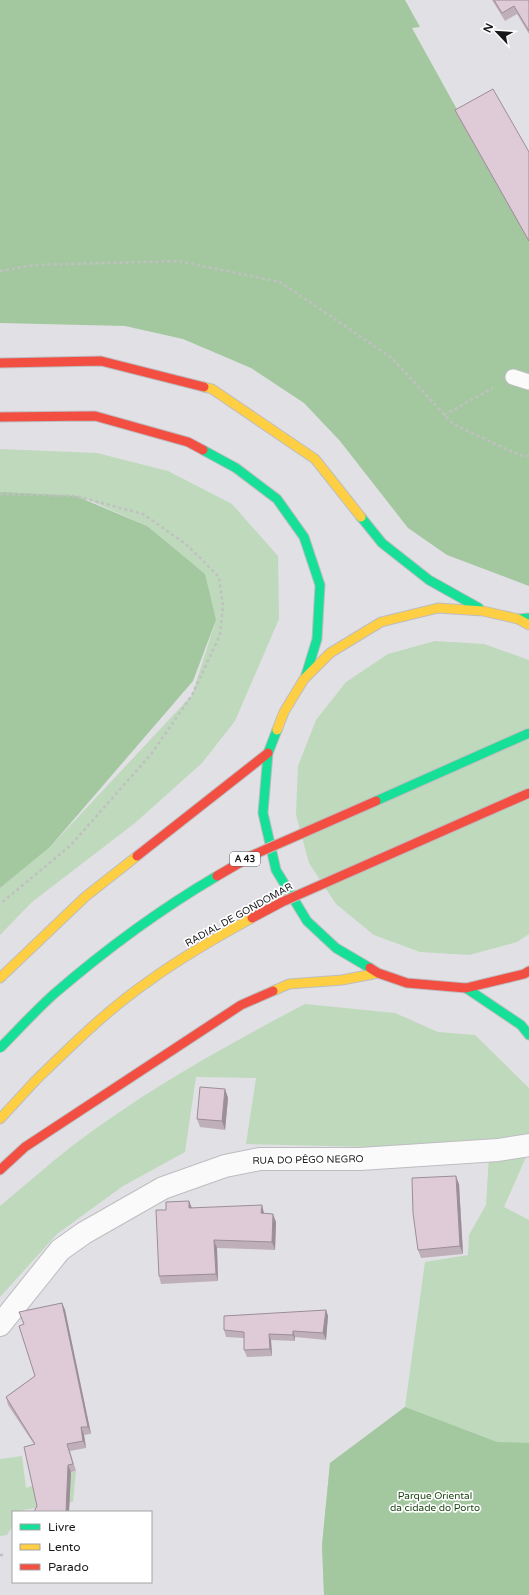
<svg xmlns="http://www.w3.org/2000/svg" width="529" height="1595" font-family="'Varela Round',sans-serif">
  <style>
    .green { fill: #bfd9bc }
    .forest { fill: #a3c89f }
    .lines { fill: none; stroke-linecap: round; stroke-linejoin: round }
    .lane-casing { stroke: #bdbdc0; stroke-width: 17 }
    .street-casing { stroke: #bdbdc0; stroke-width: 24 }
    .fast-casing { stroke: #bdbdc0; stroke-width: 11 }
    .slow-casing { stroke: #bdbdc0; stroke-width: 11 }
    .jam-casing { stroke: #bdbdc0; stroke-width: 11 }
    .path { stroke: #c0c0c1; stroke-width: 2.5; stroke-dasharray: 3 3; stroke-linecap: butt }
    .lane { stroke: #fafafb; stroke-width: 15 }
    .street { stroke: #fafafb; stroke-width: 22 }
    .fast { stroke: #16e098; stroke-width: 9 }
    .slow { stroke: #ffcf43; stroke-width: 9 }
    .jam { stroke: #f24e42; stroke-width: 9 }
    .fast-bridge-casing { stroke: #bebdbf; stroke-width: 11; stroke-linecap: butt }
    .slow-bridge-casing { stroke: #bebdbf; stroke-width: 11; stroke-linecap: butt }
    .jam-bridge-casing { stroke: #bebdbf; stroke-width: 11; stroke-linecap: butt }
    .fast-bridge { stroke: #16e098; stroke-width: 9 }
    .slow-bridge { stroke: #ffcf43; stroke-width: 9 }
    .jam-bridge { stroke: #f24e42; stroke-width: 9 }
    .wall { fill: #bfafb9 }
    .shaded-wall { fill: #9b8e96 }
    .building { fill: #decbd7; stroke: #9b8e96 }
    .labels { text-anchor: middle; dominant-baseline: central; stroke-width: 3.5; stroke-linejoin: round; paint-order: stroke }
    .shield { fill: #fff; stroke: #5d5d5f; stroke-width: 1 }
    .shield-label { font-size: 9px; font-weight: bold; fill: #18181a }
    .street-label { font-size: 10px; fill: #18181a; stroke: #fff }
    .park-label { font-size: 10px; fill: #194510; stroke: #fff }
  </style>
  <rect width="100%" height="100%" fill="#e1e0e5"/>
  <g class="green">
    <path d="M0 449 97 453 168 471 232 504 278 556 279 619 235 721 202 763 135 823 32 902 0 935V888L50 847 192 695 216 620 147 526 89 500 0 493Z"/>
    <path d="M435 641 484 644 529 660V934L517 942 469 955 420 952 374 935 336 904 309 863 296 815 298 766 316 720 346 682 388 654Z"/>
    <path d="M305 1004 395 1013 438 1032 475 1035 529 1088V1133L526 1135 445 1144 370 1147 246 1144 256 1078 196 1077 185 1152 123 1186 57 1234 0 1297V1206C24 1186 48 1165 72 1146 144 1091 225 1046 305 1004Z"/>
    <path d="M489 1156 526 1157 504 1207 529 1220V1595H324L322 1545 330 1463 405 1407 425 1262 468 1255 469 1235 486 1205Z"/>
    <path d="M22 1456 26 1488 76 1471 73 1502 23 1510 22 1512H13V1525L7 1535 0 1536V1459Z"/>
  </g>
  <g class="forest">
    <path d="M0 0H405L420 27 412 28 529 240V586L447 555 408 528 340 441 304 403 251 368 183 339 125 326 0 323Z"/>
    <path d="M0 492 76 496 147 526 205 574 216 620 193 681 50 847 0 888Z"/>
    <path d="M405 1407 497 1442 529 1443V1595H324L322 1545 330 1463Z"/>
  </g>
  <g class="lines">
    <g class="lane-casing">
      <path id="lane" d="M513 377 529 382"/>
    </g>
    <g class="street-casing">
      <path id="street" d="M0 1325 60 1250 84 1233 163 1188 225 1166 260 1159H360L498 1150 529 1145"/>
    </g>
    <g class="fast-casing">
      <g id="fast">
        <path d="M203 450 236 468 277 499 304 537 320 585 317 639 306 675"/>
        <path d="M361 517 382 543 429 580 479 608"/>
        <path d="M518 619 529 618"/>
        <path d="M277 730 268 753 263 813 276 870 307 921 336 948 370 968"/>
        <path d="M466 988 521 1025 529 1035"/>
      </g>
    </g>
    <g class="slow-casing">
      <g id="slow">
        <path d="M204 387 212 389 315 459 361 517"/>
        <path d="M277 730 284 712 304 679 330 653 381 622 438 608 483 611 518 619 529 625"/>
        <path d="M0 978 85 897 137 856"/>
        <path d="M273 991 289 984 342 980 378 973"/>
        <path d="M0 1119 35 1081"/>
      </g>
    </g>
    <g class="jam-casing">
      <g id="jam">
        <path d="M0 363 101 361 204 387"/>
        <path d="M0 417 95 416 188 442 203 450"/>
        <path d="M137 856 268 753"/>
        <path d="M370 968 378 973 407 983 466 988 524 974 529 971"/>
        <path d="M0 1170 25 1147 241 1005 273 991"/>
      </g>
    </g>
    <g class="path">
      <path d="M0 271 36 265 178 261 280 282 392 358 453 424 519 455 529 456"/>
      <path d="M444 415 493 388"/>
      <path d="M0 494 76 496 143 514 187 545 219 577 223 606 220 635 192 695 152 753 70 846 0 904"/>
      <path d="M0 1555H4"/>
    </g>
    <use href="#lane" class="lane"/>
    <use href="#street" class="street"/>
    <use href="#fast" class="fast"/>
    <use href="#slow" class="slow"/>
    <use href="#jam" class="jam"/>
    <g class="fast-bridge-casing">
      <g id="fast-bridge">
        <path d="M376 801 529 733"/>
        <path d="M0 1048C18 1030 35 1011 54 994 105 950 159 910 217 876"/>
      </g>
    </g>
    <g class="slow-bridge-casing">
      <path id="slow-bridge" d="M35 1081C71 1046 107 1010 149 981 182 957 217 937 252 918"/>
    </g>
    <g class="jam-bridge-casing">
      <g id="jam-bridge">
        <path d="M217 876 253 855 376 801"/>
        <path d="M252 918 282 902 529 793"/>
      </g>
    </g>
    <use href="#fast-bridge" class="fast-bridge"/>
    <use href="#slow-bridge" class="slow-bridge"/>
    <use href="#jam-bridge" class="jam-bridge"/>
  </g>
  <g class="wall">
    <path d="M492 0H529V34L517 14 505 21Z"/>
    <path d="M455 110 529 152V242L457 115Z"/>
    <path d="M225 1089 228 1098 225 1130 200 1127 197 1119Z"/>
    <path d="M459 1184 463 1254 421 1258 418 1250Z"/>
    <path d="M189 1201 192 1208 264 1213 276 1222 275 1250 217 1248 218 1281 161 1284 159 1276 166 1210Z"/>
    <path d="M62 1303 65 1310 91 1434 84 1435 86 1448 70 1451 76 1471 71 1472 69 1512H34L37 1506 34 1444 8 1405 6 1397 35 1376 24 1324 19 1312Z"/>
    <path d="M326 1310 328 1316 326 1340 295 1337V1341L271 1340 272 1356 247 1357 244 1350V1338L226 1337 224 1330Z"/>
  </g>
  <g class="shaded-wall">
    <path d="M225 1089 228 1098 225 1130 222 1121Z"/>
    <path d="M456 1176 459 1184 463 1254 460 1246Z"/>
    <path d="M189 1201 192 1209 189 1208Z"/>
    <path d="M262 1205 264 1213H261Z"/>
    <path d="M273 1214 276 1222 275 1250 272 1242Z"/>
    <path d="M214 1240 217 1248 218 1281 216 1274Z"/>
    <path d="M62 1303 65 1310 91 1434 88 1427Z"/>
    <path d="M326 1310 328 1316 326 1340 323 1333Z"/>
    <path d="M293 1331 295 1337V1341L293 1335Z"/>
    <path d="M269 1334 271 1340 272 1356 270 1349Z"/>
    <path d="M81 1427 84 1435 86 1448 83 1441Z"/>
    <path d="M68 1465 71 1472 69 1512H66Z"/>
  </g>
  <g class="building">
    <path d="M494 0H529V31L514 6 502 13Z"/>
    <path d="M493 89 529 152V241L455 110Z"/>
    <path d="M200 1087 225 1089 222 1121 197 1119Z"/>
    <path d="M456 1176 460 1246 418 1250 413 1213 412 1178Z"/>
    <path d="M189 1201V1208L262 1205 261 1213 273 1214 272 1242 214 1240 216 1274 159 1276 156 1210H166V1202Z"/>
    <path d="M62 1303 88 1427H81L83 1441 67 1444 73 1464 68 1465 66 1512H34L37 1506 24 1447 35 1444 6 1397 35 1376 19 1326 24 1324 19 1312Z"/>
    <path d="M326 1310 323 1333 293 1331V1335L269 1334 270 1349 244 1350V1332L224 1330V1316Z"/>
  </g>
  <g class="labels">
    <rect class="shield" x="230" y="852" width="30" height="14" rx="3"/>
    <g class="shield-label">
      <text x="245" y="859">A 43</text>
    </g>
    <g class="street-label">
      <text transform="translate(239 915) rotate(-29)">RADIAL DE GONDOMAR</text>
      <text transform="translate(308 1160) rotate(-1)">RUA DO PÊGO NEGRO</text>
    </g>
    <g class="park-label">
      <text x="435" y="1496">Parque Oriental<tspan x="435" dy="12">da cidade do Porto</tspan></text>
    </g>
  </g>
  <rect x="12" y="1511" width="140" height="72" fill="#ffffff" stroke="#a3a3a3"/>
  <rect x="20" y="1524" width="20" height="6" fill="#16e098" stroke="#a3a3a3"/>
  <text x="48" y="1531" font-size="12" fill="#18181a">Livre</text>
  <rect x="20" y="1544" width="20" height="6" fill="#ffcf43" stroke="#a3a3a3"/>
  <text x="48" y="1551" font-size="12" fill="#18181a">Lento</text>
  <rect x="20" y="1564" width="20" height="6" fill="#f24e42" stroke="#a3a3a3"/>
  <text x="48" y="1571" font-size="12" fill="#18181a">Parado</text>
  <g transform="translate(497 32) rotate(295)" stroke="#ffffff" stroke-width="3" paint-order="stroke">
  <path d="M0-3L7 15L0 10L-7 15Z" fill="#18181a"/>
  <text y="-6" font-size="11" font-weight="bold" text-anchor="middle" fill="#18181a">N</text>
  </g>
</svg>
